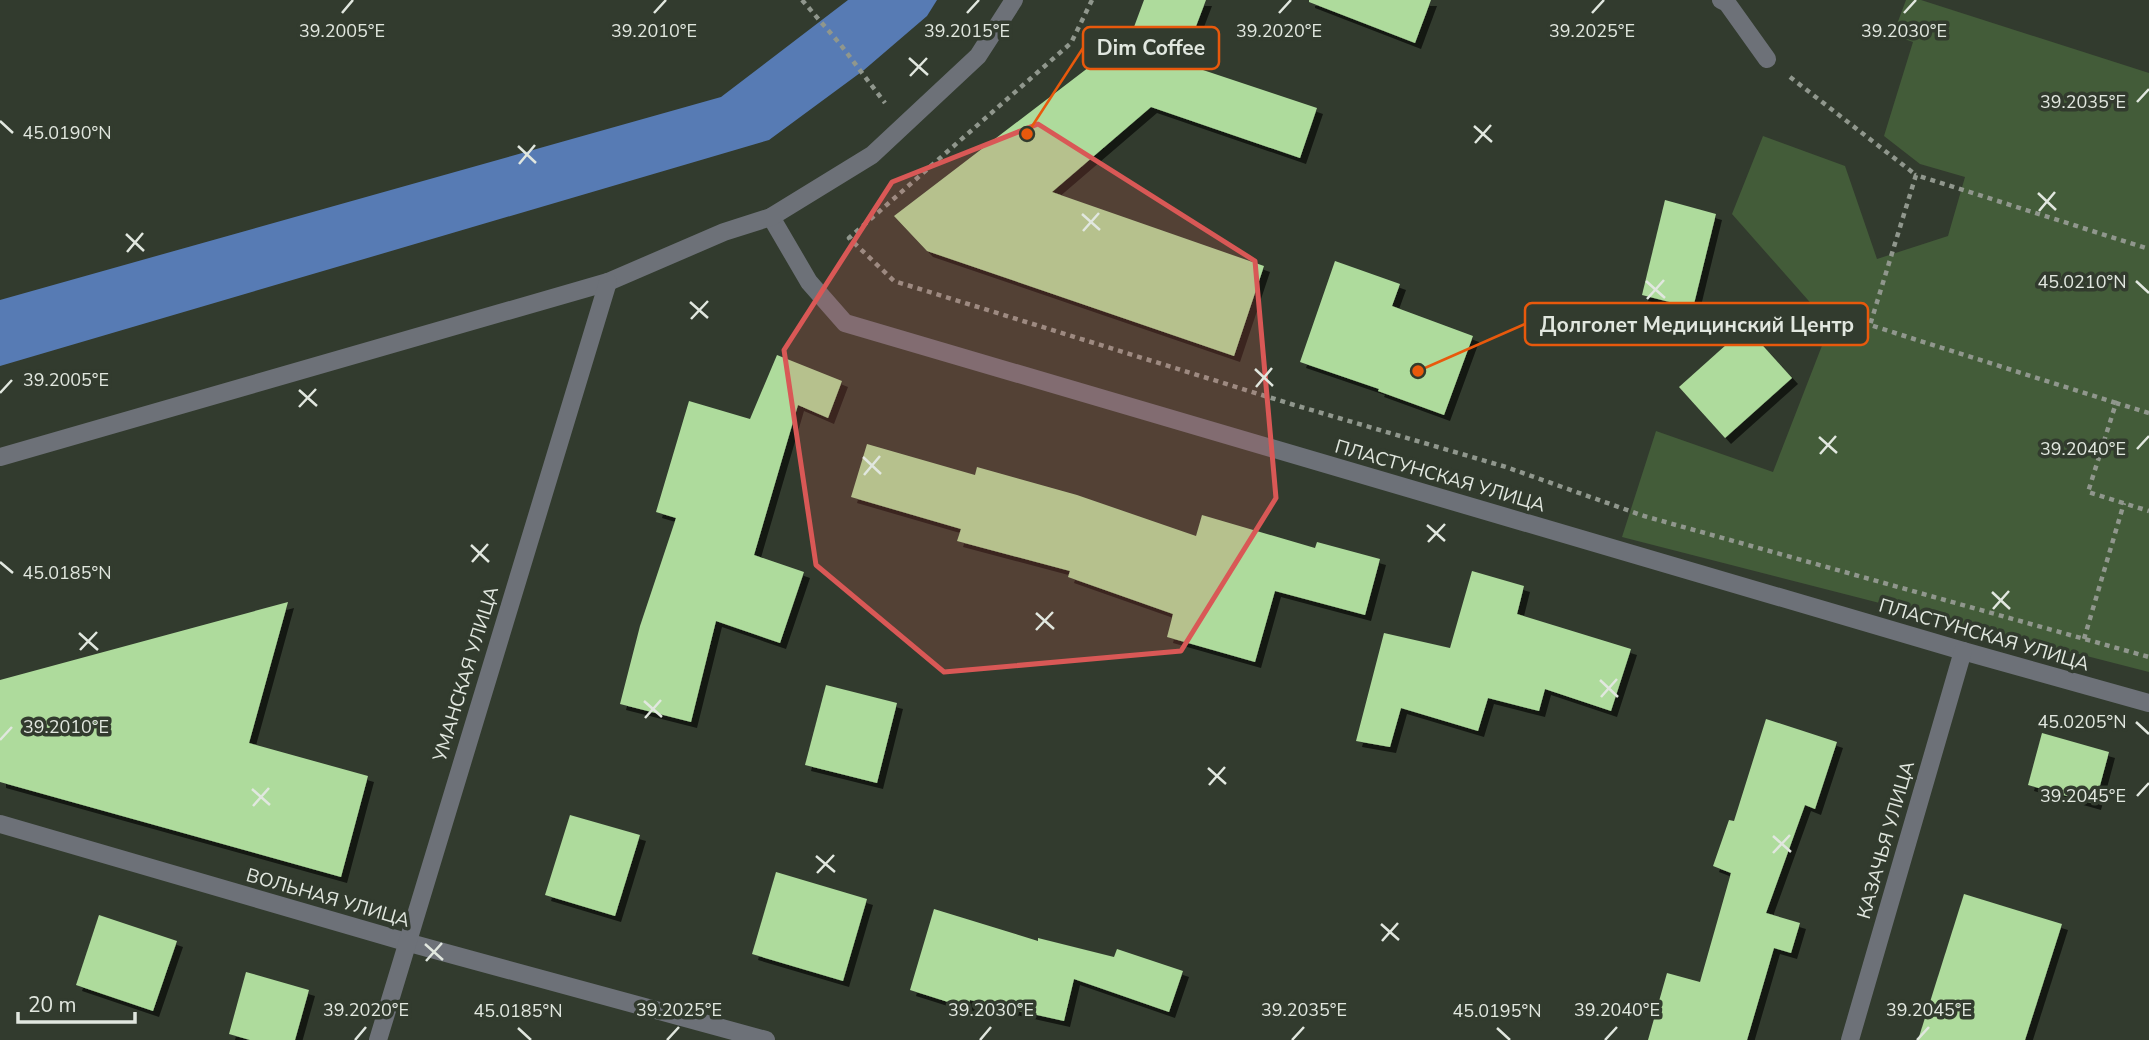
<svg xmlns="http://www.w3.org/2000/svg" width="2149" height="1040" font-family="'Nunito Sans',sans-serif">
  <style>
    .green { fill: #435c39 }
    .water { fill: #577bb4 }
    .building { fill: #aedb9c; filter: url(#shadow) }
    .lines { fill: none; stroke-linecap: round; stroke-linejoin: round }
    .path { stroke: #90978d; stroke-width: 4.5; stroke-dasharray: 5 5; stroke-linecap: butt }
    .minor { stroke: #6d7178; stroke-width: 18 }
    .marked { fill: #d95856; fill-opacity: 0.2; stroke: #d95856; stroke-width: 5; stroke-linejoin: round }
    .ticks { fill: none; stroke: #e1e7df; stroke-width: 2.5 }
    .labels { text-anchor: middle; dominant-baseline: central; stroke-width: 7; stroke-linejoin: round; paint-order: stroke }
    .street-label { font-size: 19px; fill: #e1e7df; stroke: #323b2e }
    .ticks-label { font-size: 18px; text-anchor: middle; fill: #e1e7df; stroke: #323b2e; stroke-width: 7; stroke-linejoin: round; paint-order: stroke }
    .leader { fill: none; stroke: #e8590c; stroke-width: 2.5 }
    .callout-dot { fill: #e8590c; stroke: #323b2e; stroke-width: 2.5 }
    .callout { fill: #323b2e; stroke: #e8590c; stroke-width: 2.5 }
    .callout-label { font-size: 21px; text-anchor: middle; font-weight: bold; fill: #e1e7df }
  </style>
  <defs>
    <filter id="shadow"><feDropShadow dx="6" dy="6" stdDeviation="0" flood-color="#0009"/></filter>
  </defs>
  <rect width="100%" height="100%" fill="#323b2e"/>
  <path class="green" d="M1906 0H1921L2149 73V672L1622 537 1656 431 1773 472 1830 325 1732 214 1763 136 1845 166 1877 259 1948 236 1965 177 1920 164 1884 136 1913 42 1893 35Z"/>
  <path class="water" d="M848 0H937L927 16 864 70 769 140 0 366V300L721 97Z"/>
  <g class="building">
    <path d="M1144 0H1206L1182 63 1317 108 1300 158 1151 107 1052 192 1264 266 1234 356 927 251 894 216 1131 35Z"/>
    <path d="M1309 0H1431L1415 43 1309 2Z"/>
    <path d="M1665 200 1716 214 1693 308 1642 295Z"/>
    <path d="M1335 261 1400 284 1392 306 1473 336 1444 415 1378 391 1379 389 1300 362Z"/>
    <path d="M1746 327 1792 378 1725 438 1679 387Z"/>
    <path d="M777 355 842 381 828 418 798 405 754 555 804 572 780 643 716 621 691 722 620 704 640 626 676 518 656 512 689 401 750 419Z"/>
    <path d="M867 444 975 475 977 467 1077 495 1196 536 1202 515 1315 548 1317 542 1380 559 1365 615 1275 591 1255 662 1167 637 1173 614 1068 577 1070 571 957 541 961 529 851 497Z"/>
    <path d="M1472 571 1524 586 1517 614 1631 649 1611 711 1545 689 1539 711 1488 698 1478 731 1401 708 1390 747 1356 741 1384 633 1450 648Z"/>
    <path d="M288 602 249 743 368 776 341 877 0 782V680Z"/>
    <path d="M826 685 897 703 877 783 805 765Z"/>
    <path d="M1766 719 1837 742 1815 809 1805 805 1766 913 1800 923 1791 953 1774 948 1747 1040H1648L1667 973 1700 982 1731 873 1713 866 1729 820 1734 821Z"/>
    <path d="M2042 733 2109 752 2095 804 2028 785Z"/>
    <path d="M570 815 640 835 615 916 545 895Z"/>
    <path d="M776 872 867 899 843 981 752 954Z"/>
    <path d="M1964 894 2062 924 2025 1040H1918Z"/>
    <path d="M934 909 1038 941V938L1114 957 1117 949 1183 971 1169 1012 1074 979 1064 1021 970 1000 967 1008 910 990Z"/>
    <path d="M99 915 177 941 153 1011 76 985Z"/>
    <path d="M246 972 309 990 295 1040H250L229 1034Z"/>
  </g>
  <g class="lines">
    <g class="path">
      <path d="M802 0 840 44 885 103"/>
      <path d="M1092 0 1071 43 849 238 894 281 1291 404 1506 467 1644 516 2149 657"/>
      <path d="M1790 77 1916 175"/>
      <path d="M2116 403 1870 325 1916 175 2149 249"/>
      <path d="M2149 413 2116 403 2088 492 2149 511"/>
      <path d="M2084 639 2124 503"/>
    </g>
    <g class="minor">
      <path d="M1721 0 1727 3 1767 59"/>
      <path d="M771 217 809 282 845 323 1963 651 2149 703"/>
      <path d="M0 457 608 282 724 232 771 217 872 155 978 56 1014 0"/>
      <path d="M0 824 406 942 766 1040"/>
      <path d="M378 1040 608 282"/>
      <path d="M1850 1040 1963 651"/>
    </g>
  </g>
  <path class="marked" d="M1038 124 1255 261 1276 498 1181 651 944 672 816 565 784 350 892 182Z"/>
  <path class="ticks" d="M342 13 353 0M654 13 666 0M967 13 979 0M1279 13 1291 0M1592 13 1604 0M1904 13 1916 0M909 58 928 75M910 76 927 58M2137 102 2149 89M0 121 13 133M1474 126 1492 142M1475 143 1491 125M518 146 536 163M519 164 535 145M2038 193 2056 210M2039 211 2055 192M1082 214 1100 230M1083 231 1099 213M126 234 144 251M127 252 143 233M1646 281 1665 298M2136 281 2149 293M1647 299 1664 280M690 302 708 318M691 319 708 301M1255 369 1273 386M1256 387 1272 368M299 390 317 406M0 393 12 380M299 407 316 389M1819 437 1837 453M2137 449 2149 436M1820 454 1836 436M863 457 881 474M864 475 880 456M1427 525 1445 541M1428 542 1445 524M471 545 489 562M0 562 13 573M472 562 488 544M1992 592 2010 609M1993 609 2009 591M1036 613 1054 629M1036 630 1053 612M79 633 98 650M80 650 97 632M1600 680 1618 697M1601 697 1617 679M644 701 662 717M645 718 661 700M2136 722 2149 734M0 740 12 727M1208 768 1226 784M1209 785 1225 767M252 789 270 805M2137 796 2149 783M253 806 269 788M1773 836 1791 852M1773 853 1790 835M816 856 835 872M817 873 834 855M1381 924 1399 940M1382 941 1398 923M425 944 443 960M426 961 442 943M518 1028 531 1040M1497 1028 1510 1040M355 1040 366 1027M667 1040 679 1027M980 1040 991 1027M1292 1040 1304 1027M1605 1040 1617 1027M1917 1040 1929 1027"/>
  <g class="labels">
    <g class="street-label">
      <text transform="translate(1440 476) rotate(16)">ПЛАСТУНСКАЯ УЛИЦА</text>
      <text transform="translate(1984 635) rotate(16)">ПЛАСТУНСКАЯ УЛИЦА</text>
      <text transform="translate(466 674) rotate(-73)">УМАНСКАЯ УЛИЦА</text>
      <text transform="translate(1886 840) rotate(-74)">КАЗАЧЬЯ УЛИЦА</text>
      <text transform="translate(328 898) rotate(16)">ВОЛЬНАЯ УЛИЦА</text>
    </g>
  </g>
  <g class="ticks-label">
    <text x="342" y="37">39.2005°E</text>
    <text x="654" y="37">39.2010°E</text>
    <text x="967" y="37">39.2015°E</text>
    <text x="1279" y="37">39.2020°E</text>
    <text x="1592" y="37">39.2025°E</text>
    <text x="1904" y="37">39.2030°E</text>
    <text x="2083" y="108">39.2035°E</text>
    <text x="67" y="139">45.0190°N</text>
    <text x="2082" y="288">45.0210°N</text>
    <text x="66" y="386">39.2005°E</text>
    <text x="2083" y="455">39.2040°E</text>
    <text x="67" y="579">45.0185°N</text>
    <text x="2082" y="728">45.0205°N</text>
    <text x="66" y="733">39.2010°E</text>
    <text x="2083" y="802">39.2045°E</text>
    <text x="366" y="1016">39.2020°E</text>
    <text x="679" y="1016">39.2025°E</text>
    <text x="991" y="1016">39.2030°E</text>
    <text x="1304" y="1016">39.2035°E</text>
    <text x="1617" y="1016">39.2040°E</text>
    <text x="1929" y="1016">39.2045°E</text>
    <text x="518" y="1017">45.0185°N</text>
    <text x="1497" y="1017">45.0195°N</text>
  </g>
  <path class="leader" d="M1027 134L1083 48M1418 371L1525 324"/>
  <g class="callout-dot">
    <circle cx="1027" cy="134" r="7"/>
    <circle cx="1418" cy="371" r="7"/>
  </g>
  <g class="callout">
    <rect x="1083" y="27" width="136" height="42" rx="7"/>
    <rect x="1525" y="303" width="343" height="42" rx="7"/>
  </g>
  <g class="callout-label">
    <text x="1151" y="55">Dim Coffee</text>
    <text x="1697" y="332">Долголет Медицинский Центр</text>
  </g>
  <path d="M18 1012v10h117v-10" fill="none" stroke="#e1e7df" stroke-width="3.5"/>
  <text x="28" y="1012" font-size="21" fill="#e1e7df" stroke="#323b2e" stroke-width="5" paint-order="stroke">20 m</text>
</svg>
